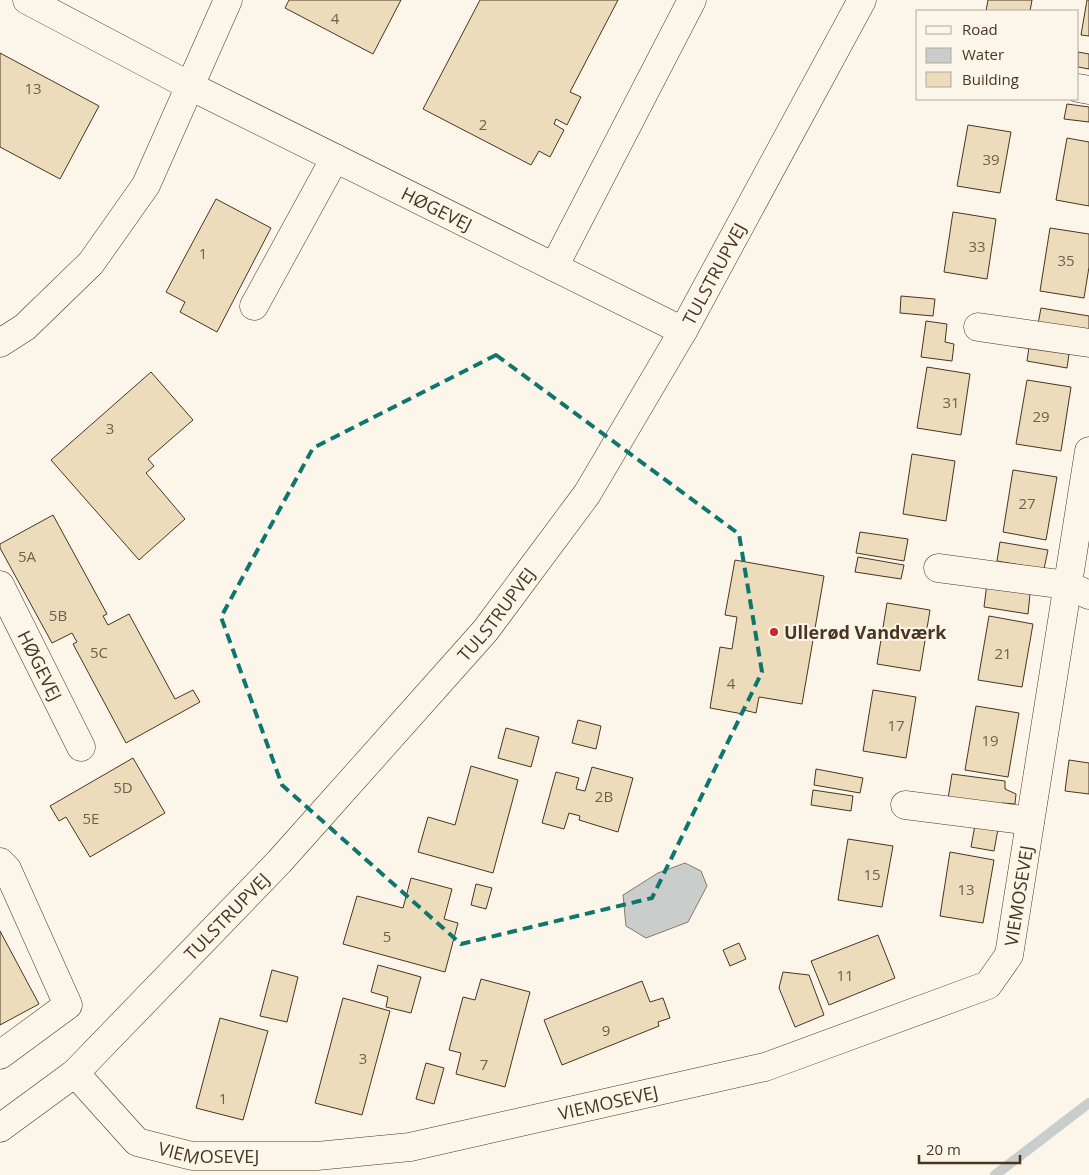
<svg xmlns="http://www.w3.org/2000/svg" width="1089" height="1175" font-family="'Open Sans',sans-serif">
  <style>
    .water { fill: #c9cecd; stroke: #887966 }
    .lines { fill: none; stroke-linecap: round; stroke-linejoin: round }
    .stream { stroke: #c9cecd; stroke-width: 10 }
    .building { fill: #ecdcbc; stroke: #4a3520 }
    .minor-casing { stroke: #4a3520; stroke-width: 29 }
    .minor { stroke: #fbf6e9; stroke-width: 28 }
    .marked { fill: none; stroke: #0f766e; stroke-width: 4; stroke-dasharray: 10 6; stroke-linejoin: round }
    .poi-dot { fill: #c62828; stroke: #fbf6e9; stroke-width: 2 }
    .labels { text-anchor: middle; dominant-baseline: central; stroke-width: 4; stroke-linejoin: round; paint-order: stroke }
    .number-label { font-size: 15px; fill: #725f47 }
    .street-label { font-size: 18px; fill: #4a3520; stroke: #fbf6e9 }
    .poi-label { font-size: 18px; font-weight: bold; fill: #4a3520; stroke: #fbf6e9; text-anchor: start }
  </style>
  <rect width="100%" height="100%" fill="#fbf6e9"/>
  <path class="water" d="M685 863 701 871 707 886 688 922 646 938 626 926 623 895 658 873Z"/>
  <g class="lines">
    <path class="stream" d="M995 1175 1089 1103"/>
  </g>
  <g class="building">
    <path d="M289 0H401L373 54 285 8Z"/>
    <path d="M480 0H618L570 92 581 97 567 125 556 119 554 124 564 130 550 157 539 151 531 165 423 109Z"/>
    <path d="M988 0H1032L1030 11H986Z"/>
    <path d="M1087 0H1089V36L1081 35Z"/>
    <path d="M1078 52 1089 54V69L1078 67Z"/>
    <path d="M0 53 99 106 60 179 0 147Z"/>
    <path d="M1067 104 1089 107V122L1064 119Z"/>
    <path d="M968 125 1011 132 1000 193 957 186Z"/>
    <path d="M1067 138 1089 142V206L1056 200Z"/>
    <path d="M216 199 271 228 217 332 180 312 185 302 166 292Z"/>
    <path d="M953 212 996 219 987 279 944 272Z"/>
    <path d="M1050 228 1089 234V267L1084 298 1040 291Z"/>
    <path d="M901 296 935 299 933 316 900 313Z"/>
    <path d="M1041 308 1089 316V332L1038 324Z"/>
    <path d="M926 321 947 324 945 342 954 344 952 361 921 357Z"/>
    <path d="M1029 347 1069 354 1067 368 1027 361Z"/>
    <path d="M927 367 970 374 961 435 917 428Z"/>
    <path d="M151 372 193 420 148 459 154 466 146 473 185 519 139 560 51 460Z"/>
    <path d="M1027 380 1071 387 1061 451 1016 444Z"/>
    <path d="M912 454 955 461 946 521 903 514Z"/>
    <path d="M1013 470 1057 477 1046 540 1003 532Z"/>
    <path d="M53 515 107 614 103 616 108 625 129 614 175 699 193 690 200 702 126 743 73 644 77 642 72 633 52 643 0 548V544Z"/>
    <path d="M860 532 908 539 904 561 856 553Z"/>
    <path d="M1000 542 1048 550 1044 569 997 561Z"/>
    <path d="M858 557 904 565 901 579 855 572Z"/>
    <path d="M735 560 824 576 802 704 759 697 756 713 744 710 743 714 710 708 720 647 732 649 737 617 725 615Z"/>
    <path d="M987 583 1015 587 1030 594 1028 614 984 607Z"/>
    <path d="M887 603 930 610 920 671 877 664Z"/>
    <path d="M989 616 1033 624 1022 687 978 680Z"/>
    <path d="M873 690 916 697 906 758 863 751Z"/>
    <path d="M976 706 1019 713 1008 777 965 770Z"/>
    <path d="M578 720 601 726 596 749 572 743Z"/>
    <path d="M506 728 539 737 531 767 498 758Z"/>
    <path d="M133 758 165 813 90 857 66 817 59 821 50 806Z"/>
    <path d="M1069 760 1089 763V794L1065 791Z"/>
    <path d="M471 766 518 780 493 873 418 852 428 817 455 825Z"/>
    <path d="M592 767 633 778 618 832 579 820 580 816 569 813 564 829 542 823 556 772 579 778 576 789 585 791Z"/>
    <path d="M816 769 863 778 860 793 814 785Z"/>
    <path d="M952 774 1005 781V789L1016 794 1015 804 1002 803 1001 807 948 799Z"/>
    <path d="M813 790 853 796 851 811 811 805Z"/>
    <path d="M975 825 998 829 994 851 971 847Z"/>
    <path d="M848 839 893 846 882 907 838 900Z"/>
    <path d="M950 852 994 860 983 923 940 916Z"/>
    <path d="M411 878 452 889 444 919 458 923 445 972 343 944 357 896 403 908Z"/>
    <path d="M476 884 492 888 486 909 471 905Z"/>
    <path d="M0 931 39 1004 0 1025Z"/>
    <path d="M878 935 895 978 829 1005 811 961Z"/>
    <path d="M739 943 746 959 730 966 723 950Z"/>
    <path d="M378 965 421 977 411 1013 386 1007 388 997 371 992Z"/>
    <path d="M272 970 298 977 287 1022 260 1016Z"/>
    <path d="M783 972 809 975 824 1015 795 1027 779 988Z"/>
    <path d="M481 979 530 992 505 1087 456 1074 461 1053 449 1050 463 997 475 1000Z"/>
    <path d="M642 981 650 1002 663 998 670 1018 658 1022 659 1026 562 1065 544 1020Z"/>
    <path d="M343 998 390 1011 362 1115 315 1103Z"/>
    <path d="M220 1018 268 1031 243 1120 196 1108Z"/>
    <path d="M426 1063 444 1068 434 1104 416 1099Z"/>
  </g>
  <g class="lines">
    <g class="minor-casing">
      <g id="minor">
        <path id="s1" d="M27 0 190 86 683 331"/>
        <path d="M1078 88 1089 90"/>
        <path d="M554 267 692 0"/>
        <path d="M254 306 335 158"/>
        <path d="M978 327 1089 343"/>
        <path d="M0 343 25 327 91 263 146 185 228 0"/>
        <path d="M938 568 1067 585 1089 595"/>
        <path id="s2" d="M0 585 81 747"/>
        <path d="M905 805 1030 821"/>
        <path d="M0 862 7 869 68 1005 0 1055"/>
        <path id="s3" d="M75 1073 137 1142 192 1156H317L410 1147 765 1067 988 985 1009 955 1089 451"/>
        <path id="s4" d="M0 1128 75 1073 279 862 485 631 587 494 683 331 862 0"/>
      </g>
    </g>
    <use href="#minor" class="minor"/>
  </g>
  <path class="marked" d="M496 355 739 534 762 672 652 898 461 944 282 785 221 617 313 448Z"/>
  <circle class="poi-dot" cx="774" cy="632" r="5"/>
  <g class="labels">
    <g class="number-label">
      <text x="335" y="18">4</text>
      <text x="33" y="88">13</text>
      <text x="483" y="124">2</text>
      <text x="991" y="159">39</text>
      <text x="977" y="246">33</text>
      <text x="203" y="253">1</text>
      <text x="1066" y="260">35</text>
      <text x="951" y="402">31</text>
      <text x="1041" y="416">29</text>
      <text x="110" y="428">3</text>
      <text x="1027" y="503">27</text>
      <text x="27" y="556">5A</text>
      <text x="58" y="615">5B</text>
      <text x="99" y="652">5C</text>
      <text x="1003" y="653">21</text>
      <text x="731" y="683">4</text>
      <text x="896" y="725">17</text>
      <text x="990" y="740">19</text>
      <text x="123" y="787">5D</text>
      <text x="604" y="796">2B</text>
      <text x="91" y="818">5E</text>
      <text x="872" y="874">15</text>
      <text x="966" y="889">13</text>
      <text x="387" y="936">5</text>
      <text x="845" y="975">11</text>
      <text x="606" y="1030">9</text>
      <text x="363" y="1058">3</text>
      <text x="484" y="1064">7</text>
      <text x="223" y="1098">1</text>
    </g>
    <g class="street-label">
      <text stroke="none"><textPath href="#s1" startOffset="460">HØGEVEJ</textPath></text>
      <text stroke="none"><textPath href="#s4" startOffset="1121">TULSTRUPVEJ</textPath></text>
      <text stroke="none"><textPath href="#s4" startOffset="716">TULSTRUPVEJ</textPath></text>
      <text stroke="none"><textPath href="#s2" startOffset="90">HØGEVEJ</textPath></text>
      <text stroke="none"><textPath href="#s3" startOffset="1066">VIEMOSEVEJ</textPath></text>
      <text stroke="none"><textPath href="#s4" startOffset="311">TULSTRUPVEJ</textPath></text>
      <text stroke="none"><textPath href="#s3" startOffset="571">VIEMOSEVEJ</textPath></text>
      <text stroke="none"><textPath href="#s3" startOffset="166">VIEMOSEVEJ</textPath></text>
    </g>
    <g class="poi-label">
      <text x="784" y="632">Ullerød Vandværk</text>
    </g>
  </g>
  <rect x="916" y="10" width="162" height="90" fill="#fbf6e9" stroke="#b4a999"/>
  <rect x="926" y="26" width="25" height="8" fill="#fbf6e9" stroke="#b4a999"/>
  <text x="962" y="35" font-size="15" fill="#4a3520">Road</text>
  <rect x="926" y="48" width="25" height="15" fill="#c9cecd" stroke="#b4a999"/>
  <text x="962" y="60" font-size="15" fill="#4a3520">Water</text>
  <rect x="926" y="72" width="25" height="15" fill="#ecdcbc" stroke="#b4a999"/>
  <text x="962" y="85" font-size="15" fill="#4a3520">Building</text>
  <path d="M919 1155v8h101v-8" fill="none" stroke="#4a3520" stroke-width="2.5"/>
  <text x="926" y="1155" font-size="15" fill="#4a3520" stroke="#fbf6e9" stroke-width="4" paint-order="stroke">20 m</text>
</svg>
